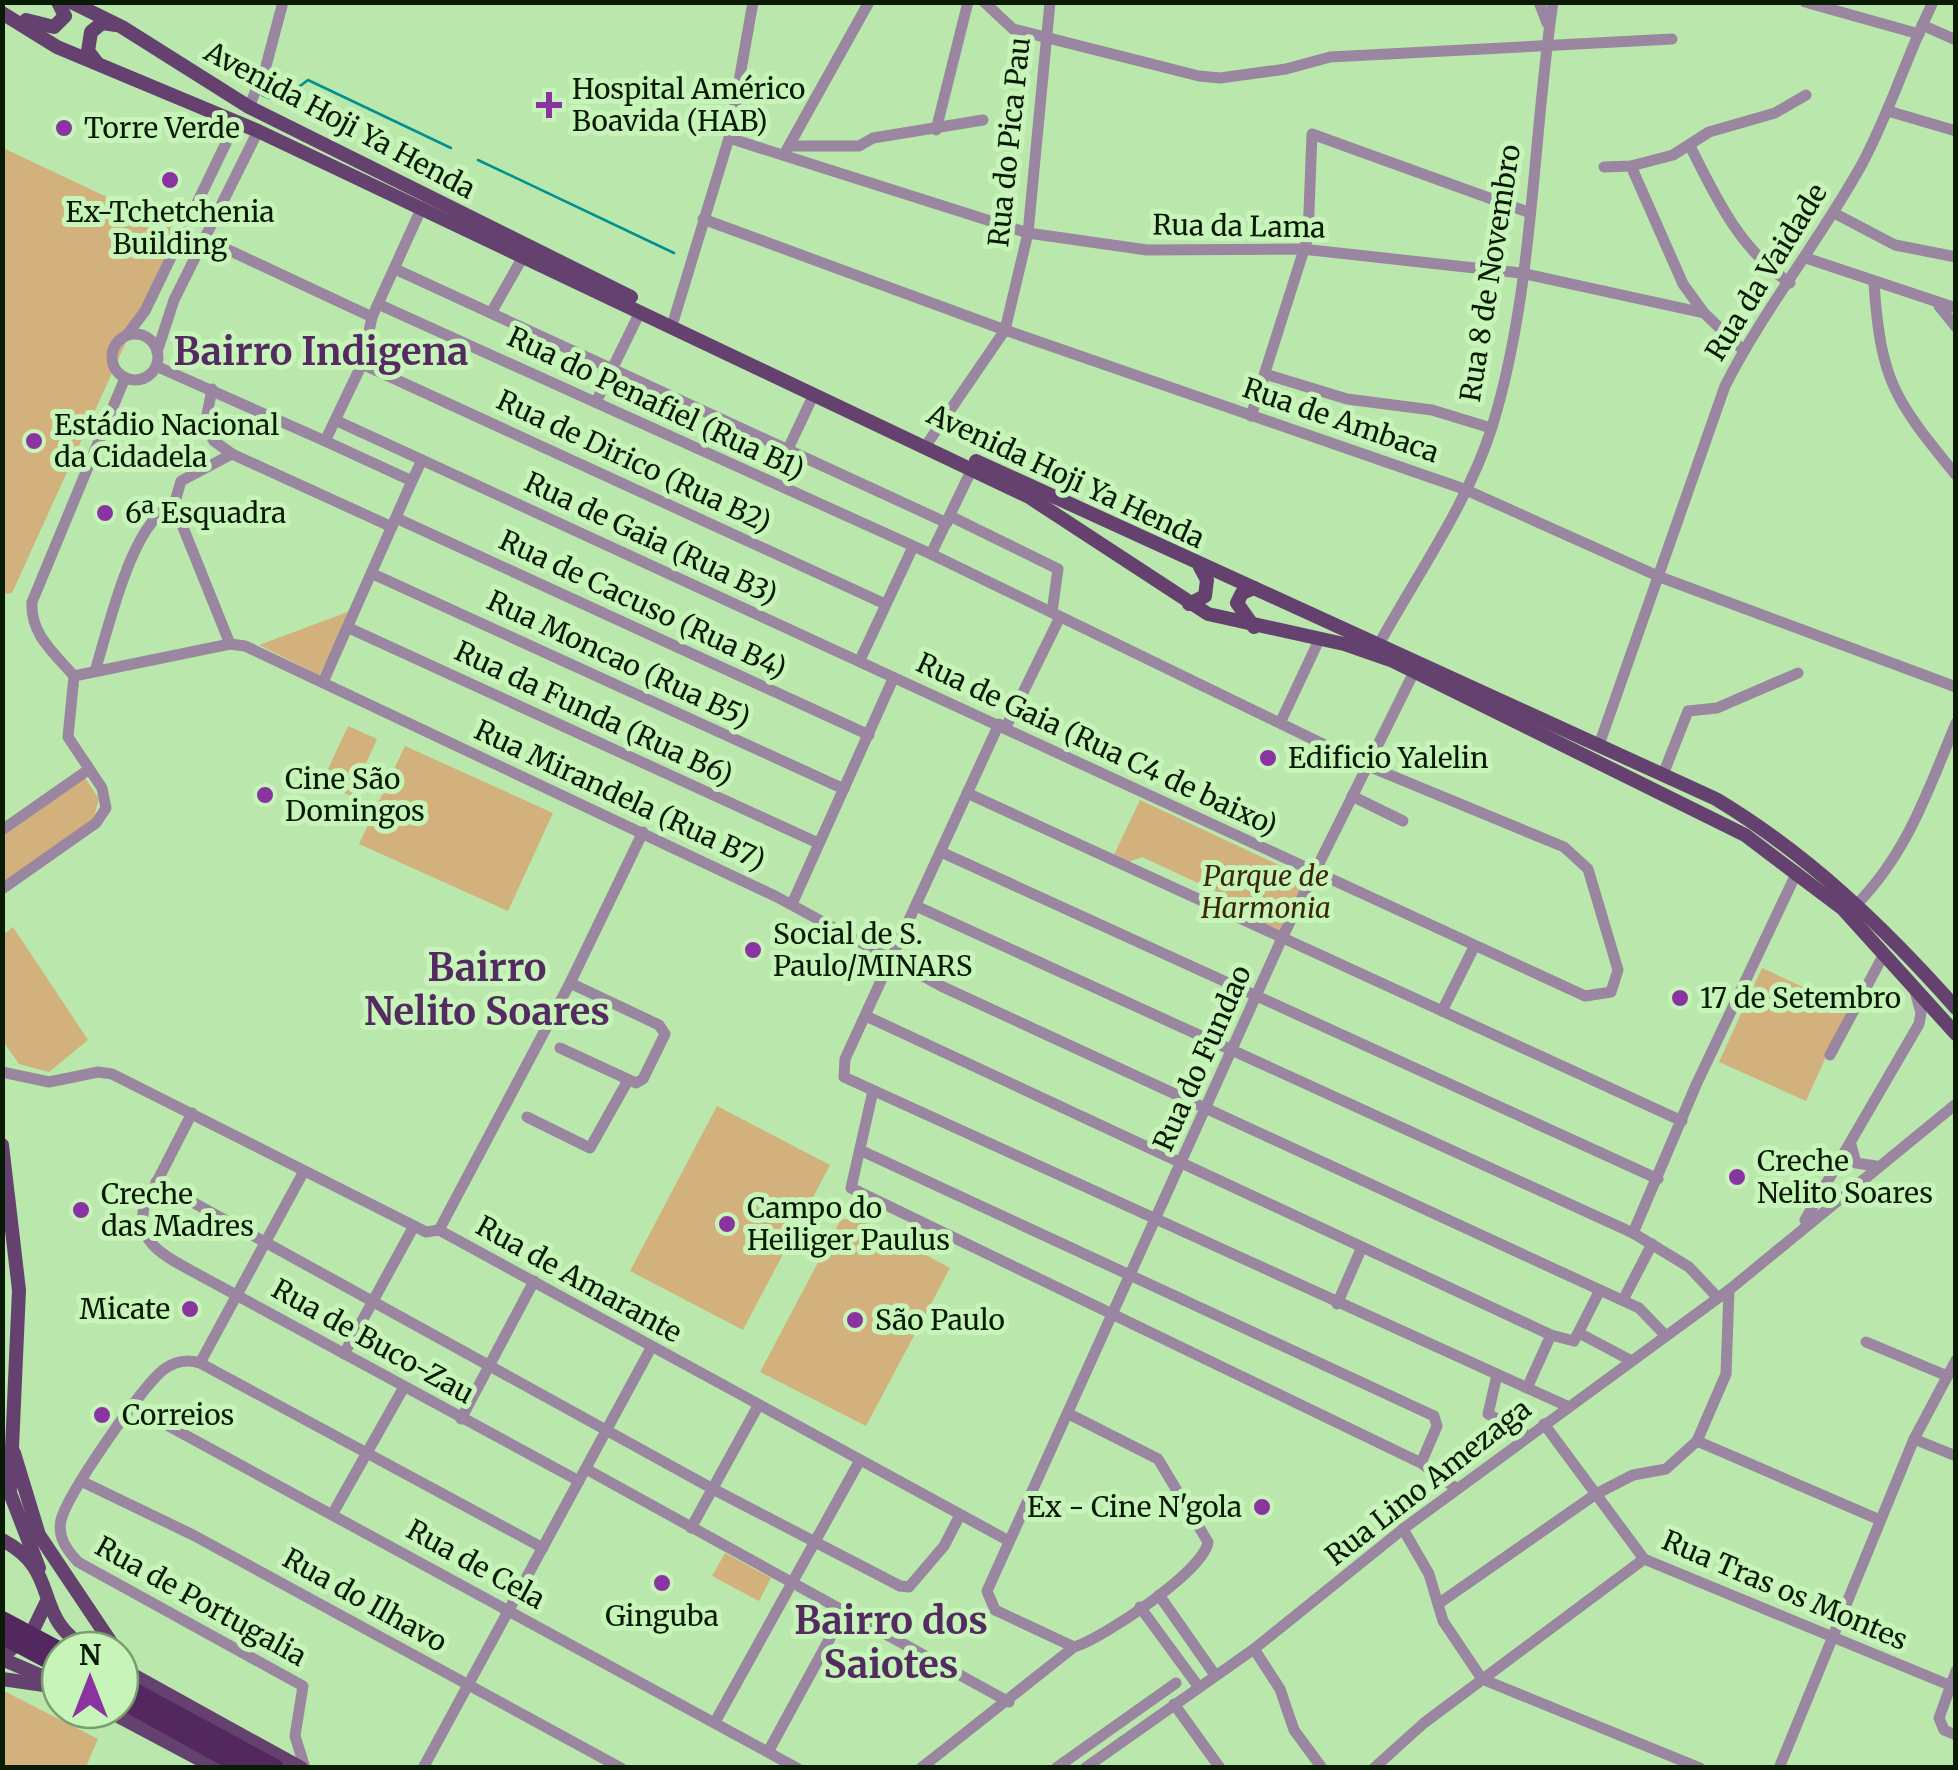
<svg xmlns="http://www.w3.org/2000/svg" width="1958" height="1770" font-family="Merriweather,serif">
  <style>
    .green { fill: #d2b17d }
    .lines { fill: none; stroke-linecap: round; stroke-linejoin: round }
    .stream { stroke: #009094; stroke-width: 2.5 }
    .minor { stroke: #9a86a0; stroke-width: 11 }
    .major { stroke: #654170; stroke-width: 14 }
    .highway { stroke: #52285e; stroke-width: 18 }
    .highway-bridge { stroke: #52285e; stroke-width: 18 }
    .poi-dot { fill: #8a34a2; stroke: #c7f4b8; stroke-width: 4 }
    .labels { text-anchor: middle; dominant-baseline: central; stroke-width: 10; stroke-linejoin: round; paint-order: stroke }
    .poi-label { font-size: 28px; fill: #0a1b05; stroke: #c7f4b8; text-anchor: start }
    .street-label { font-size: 28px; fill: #0a1b05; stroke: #c7f4b8 }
    .park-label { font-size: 28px; font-style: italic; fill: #3a2809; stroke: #c7f4b8 }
    .district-label { font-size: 38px; font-weight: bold; fill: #542b61; stroke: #c7f4b8 }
  </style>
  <rect width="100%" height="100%" fill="#bae7ab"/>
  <g class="green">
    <path d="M3 148 177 230 12 593 3 594Z"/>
    <path d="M353 610 319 675 259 645Z"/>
    <path d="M348 726 377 739 351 796 322 782Z"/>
    <path d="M405 746 553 813 508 911 359 844Z"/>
    <path d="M85 778 99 799 93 820 3 885 2 837Z"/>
    <path d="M1140 800 1306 878 1280 932 1223 906 1226 896 1142 857 1129 862 1114 855Z"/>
    <path d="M13 927 88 1040 49 1072 19 1064 3 1041V935Z"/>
    <path d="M1762 968 1848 1008 1806 1101 1719 1062Z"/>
    <path d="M717 1106 830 1165 743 1330 630 1271Z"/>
    <path d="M841 1219H858L950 1268 866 1426 760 1372Z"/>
    <path d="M725 1553 771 1578 759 1601 712 1576Z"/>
    <path d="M2 1690 98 1739 86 1767H3Z"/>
  </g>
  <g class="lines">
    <g class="stream">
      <path d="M262 95 279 102 308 80 451 148"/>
      <path d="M478 160 674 253"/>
    </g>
    <g class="minor">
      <path d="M984 2 1013 29 1199 76 1220 78 1286 69 1330 57 1672 39"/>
      <path d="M1539 2 1547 23"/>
      <path d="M1805 2 1919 34"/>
      <path d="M1922 25 1956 40"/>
      <path d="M249 107 266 66 283 2"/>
      <path d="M1888 111 1956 131"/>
      <path d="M936 130 968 2"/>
      <path d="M729 138 1028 233 1147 250 1302 249 1521 273 1704 313 1743 350"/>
      <path d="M790 146H859L873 138 983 120"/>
      <path d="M1690 146C1716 198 1740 250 1790 283"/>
      <path d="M786 151 869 2"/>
      <path d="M1631 166 1683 284 1704 313"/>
      <path d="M1604 167 1631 166 1673 155 1709 132 1775 113 1806 95"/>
      <path d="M1834 213 1895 245 1956 257"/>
      <path d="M703 219 1005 330 1464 489 1660 577 1956 687"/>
      <path d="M205 239 372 317"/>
      <path d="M1806 258 1956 308"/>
      <path d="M395 269 947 523"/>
      <path d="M1874 284C1881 383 1895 400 1956 475"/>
      <path d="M378 304 931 554 1368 766 1564 847 1588 869 1618 970 1611 992 1585 996 422 460"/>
      <path d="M1939 306 1956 327"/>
      <path d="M491 313 524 255"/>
      <path d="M674 319 729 138 753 2"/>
      <circle cx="135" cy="357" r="23"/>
      <path d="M127 335 145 311 226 143 227 129 217 116"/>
      <path d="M157 352 174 300 258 131"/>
      <path d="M362 364 885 604"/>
      <path d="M156 366 325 441"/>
      <path d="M1265 374 1347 399 1432 410 1491 428"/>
      <path d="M212 389 205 425 214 441 232 454"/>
      <path d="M596 402 640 312"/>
      <path d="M1251 416 1308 237 1312 134 1528 212"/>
      <path d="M335 420 422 460 412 481 325 441 362 364 372 317 422 207"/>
      <path d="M929 441 1005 330 1028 233 1050 2"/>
      <path d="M788 449 814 394"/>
      <path d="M174 505 181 481 232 454 392 527"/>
      <path d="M174 505 230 644"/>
      <path d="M950 516 1058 569 1052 612"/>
      <path d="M396 518 869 735"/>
      <path d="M931 554 972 469"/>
      <path d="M373 574 844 789"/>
      <path d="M349 628 818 843"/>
      <path d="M1379 644C1417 575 1468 503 1492 427 1534 291 1532 142 1553 2"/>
      <path d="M860 660 912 549"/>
      <path d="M95 671C108 631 132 518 174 505"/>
      <path d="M74 676 230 644 245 646 777 897 941 986 1639 1308 1665 1335"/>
      <path d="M323 682 412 481"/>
      <path d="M1280 723 1320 638"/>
      <path d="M999 724 845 1059 844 1077 1567 1406"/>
      <path d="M1006 727 1060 617"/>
      <path d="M1599 745 1725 386C1764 309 1820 240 1862 164 1890 112 1907 55 1933 2"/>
      <path d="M1664 772 1688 711 1717 708 1798 673"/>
      <path d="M967 793 1682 1121"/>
      <path d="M1352 796 1403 821"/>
      <path d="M2 830 88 770"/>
      <path d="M941 852 1658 1179"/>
      <path d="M2 889 96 823 106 808 102 788 68 737 74 676C54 653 30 634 32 602L125 378"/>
      <path d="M792 904 893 679"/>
      <path d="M1857 904C1908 852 1929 788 1956 723"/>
      <path d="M916 906 1633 1233 1689 1267 1718 1298"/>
      <path d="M1442 1011 1474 947"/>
      <path d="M866 1016 1551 1335 1574 1341 1600 1290"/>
      <path d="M560 1048 636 1083 643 1079 665 1034 659 1025 570 983"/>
      <path d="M1830 1055 1884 954"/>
      <path d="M2 1072 49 1082 98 1072 112 1074 426 1232 439 1230 1009 1541"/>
      <path d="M873 1091 851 1188 1421 1463 1457 1489"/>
      <path d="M192 1113 144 1207C136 1242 163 1255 190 1270L579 1481"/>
      <path d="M527 1117 590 1148 627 1082"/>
      <path d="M1851 1145 1856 1163 1876 1166"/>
      <path d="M862 1151 1434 1416 1437 1426 1421 1463"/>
      <path d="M156 1182 713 1489 900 1586 909 1587 944 1546 960 1515"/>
      <path d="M1805 1220 1919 1024 1921 1013 1915 991"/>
      <path d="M439 1230 570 983 643 832"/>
      <path d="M1633 1233 1696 1085 1797 872"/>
      <path d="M1623 1300 1652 1244"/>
      <path d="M1337 1304 1362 1247"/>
      <path d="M1579 1333 1630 1360"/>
      <path d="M1866 1342 1945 1375"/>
      <path d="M344 1354 414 1226"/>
      <path d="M200 1363 304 1171"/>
      <path d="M1497 1375 1488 1414 1528 1436"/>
      <path d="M1527 1388 1551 1335"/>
      <path d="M130 1405 797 1768"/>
      <path d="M1069 1414 1158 1459 1208 1542C1204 1571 1102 1639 1074 1647L995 1610 987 1591 1283 936 1414 672"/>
      <path d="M461 1419 534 1281"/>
      <path d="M1544 1424 1644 1559 1949 1685"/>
      <path d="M1914 1439 1956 1456"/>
      <path d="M1697 1441 1880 1520"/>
      <path d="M586 1469 1009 1702"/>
      <path d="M83 1482 193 1535 621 1768"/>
      <path d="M333 1513 404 1387"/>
      <path d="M691 1528 758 1406"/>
      <path d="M1403 1529 1429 1574 1443 1621 1482 1679 1700 1768"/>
      <path d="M1159 1595 1215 1675"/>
      <path d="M1438 1604 1596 1494 1633 1475 1666 1469 1697 1441 1726 1374 1729 1290"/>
      <path d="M1140 1607 1198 1686"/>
      <path d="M1254 1649 1280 1689 1294 1730 1322 1768"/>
      <path d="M1956 1671 1939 1718 1944 1730 1956 1735"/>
      <path d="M1174 1704 1220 1768"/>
      <path d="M715 1722 859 1462"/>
      <path d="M768 1752 843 1614"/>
      <path d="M305 1768 295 1736 303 1686 78 1562C67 1550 57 1537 61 1520 68 1493 141 1388 163 1370 175 1361 187 1359 200 1363L543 1548"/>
      <path d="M423 1768 651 1348"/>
      <path d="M921 1768 1074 1647"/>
      <path d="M1056 1768 1176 1683"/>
      <path d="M1085 1768 1254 1649 1403 1529 1729 1290 1956 1104"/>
      <path d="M1374 1768 1424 1723 1644 1559"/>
      <path d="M1779 1768 1914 1439 1956 1360"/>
    </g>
    <g class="major">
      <path d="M71 2 122 27 249 107 631 297"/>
      <path d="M2 13 57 47 258 131 1029 497 1208 614 1344 644 1393 661 1745 835 1843 909 1956 1034"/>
      <path d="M26 20 54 27 65 16 58 2"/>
      <path d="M97 63 88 51 91 32 102 23 116 25"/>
      <path d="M976 461 1716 799C1809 855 1884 927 1956 1008"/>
      <path d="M1189 604 1205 596 1207 580 1200 567"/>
      <path d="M1254 627 1237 603 1242 593 1254 588"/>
      <path d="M2 1145 19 1290 10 1493 39 1568"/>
      <path d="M14 1453 39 1535 116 1650"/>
      <path d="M2 1540C64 1572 29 1616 89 1650"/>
      <path d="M2 1657 33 1630 46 1603"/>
      <path d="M2 1659 60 1684"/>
      <path d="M120 1668 301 1768"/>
      <path d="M2 1679 51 1686"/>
      <path d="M107 1710 216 1768"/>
    </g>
    <g class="highway">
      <path d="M120 1684 275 1768"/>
      <path d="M120 1699 245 1768"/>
    </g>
    <g class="highway-bridge">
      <path d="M2 1620 60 1651"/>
      <path d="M2 1635 60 1666"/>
    </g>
  </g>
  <g class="poi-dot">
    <path d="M544 90h10v10h10v10h-10v10h-10v-10h-10v-10h10z"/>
    <circle cx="64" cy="128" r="10"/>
    <circle cx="170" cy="180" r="10"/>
    <circle cx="34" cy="441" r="10"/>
    <circle cx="105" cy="513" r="10"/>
    <circle cx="1268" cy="758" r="10"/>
    <circle cx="265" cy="795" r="10"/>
    <circle cx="753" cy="950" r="10"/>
    <circle cx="1680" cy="998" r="10"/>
    <circle cx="1737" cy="1177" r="10"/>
    <circle cx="81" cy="1210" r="10"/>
    <circle cx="727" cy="1224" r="10"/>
    <circle cx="190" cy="1309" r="10"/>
    <circle cx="855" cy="1320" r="10"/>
    <circle cx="102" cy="1415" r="10"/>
    <circle cx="1262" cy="1507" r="10"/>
    <circle cx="662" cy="1583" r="10"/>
  </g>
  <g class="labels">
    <g class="poi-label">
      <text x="572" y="89">Hospital Américo<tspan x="572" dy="32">Boavida (HAB)</tspan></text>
      <text x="84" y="128">Torre Verde</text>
      <text x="170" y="212" text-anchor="middle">Ex-Tchetchenia<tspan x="170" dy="32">Building</tspan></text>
      <text x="54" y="425">Estádio Nacional<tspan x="54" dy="32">da Cidadela</tspan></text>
      <text x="125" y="513">6ª Esquadra</text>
      <text x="1288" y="758">Edificio Yalelin</text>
      <text x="285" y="779">Cine São<tspan x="285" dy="32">Domingos</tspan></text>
      <text x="773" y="934">Social de S.<tspan x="773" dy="32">Paulo/MINARS</tspan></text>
      <text x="1700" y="998">17 de Setembro</text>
      <text x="1757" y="1161">Creche<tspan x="1757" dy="32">Nelito Soares</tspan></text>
      <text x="101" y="1194">Creche<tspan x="101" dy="32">das Madres</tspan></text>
      <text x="747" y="1208">Campo do<tspan x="747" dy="32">Heiliger Paulus</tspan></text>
      <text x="170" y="1309" text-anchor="end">Micate</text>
      <text x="875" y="1320">São Paulo</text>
      <text x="122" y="1415">Correios</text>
      <text x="1242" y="1507" text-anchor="end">Ex - Cine N'gola</text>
      <text x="662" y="1616" text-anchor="middle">Ginguba</text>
    </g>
    <g class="street-label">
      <text transform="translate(340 120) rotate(28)">Avenida Hoji Ya Henda</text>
      <text transform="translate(1009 142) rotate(-84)">Rua do Pica Pau</text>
      <text transform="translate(1239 226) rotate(1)">Rua da Lama</text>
      <text transform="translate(1766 272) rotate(-58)">Rua da Vaidade</text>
      <text transform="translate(1490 273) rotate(-81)">Rua 8 de Novembro</text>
      <text transform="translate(656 403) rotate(25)">Rua do Penafiel (Rua B1)</text>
      <text transform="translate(1341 420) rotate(19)">Rua de Ambaca</text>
      <text transform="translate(634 461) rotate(25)">Rua de Dirico (Rua B2)</text>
      <text transform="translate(1066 476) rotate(25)">Avenida Hoji Ya Henda</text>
      <text transform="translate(651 538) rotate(25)">Rua de Gaia (Rua B3)</text>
      <text transform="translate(643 604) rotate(25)">Rua de Cacuso (Rua B4)</text>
      <text transform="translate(619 659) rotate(25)">Rua Moncao (Rua B5)</text>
      <text transform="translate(594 713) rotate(25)">Rua da Funda (Rua B6)</text>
      <text transform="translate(1097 744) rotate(25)">Rua de Gaia (Rua C4 de baixo)</text>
      <text transform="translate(620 795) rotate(25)">Rua Mirandela (Rua B7)</text>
      <text transform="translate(1202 1058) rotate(-66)">Rua do Fundao</text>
      <text transform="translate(579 1279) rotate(29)">Rua de Amarante</text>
      <text transform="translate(373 1341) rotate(29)">Rua de Buco-Zau</text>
      <text transform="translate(1428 1482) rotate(-38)">Rua Lino Amezaga</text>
      <text transform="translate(476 1564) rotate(29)">Rua de Cela</text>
      <text transform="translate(1785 1590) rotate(23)">Rua Tras os Montes</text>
      <text transform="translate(365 1600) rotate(29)">Rua do Ilhavo</text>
      <text transform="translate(201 1601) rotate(29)">Rua de Portugalia</text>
    </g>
    <g class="park-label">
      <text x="1266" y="876">Parque de<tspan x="1266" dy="32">Harmonia</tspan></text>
    </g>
    <g class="district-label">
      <text x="321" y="351">Bairro Indigena</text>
      <text x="487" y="967">Bairro<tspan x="487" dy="44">Nelito Soares</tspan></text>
      <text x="891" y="1620">Bairro dos<tspan x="891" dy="44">Saiotes</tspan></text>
    </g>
  </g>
  <rect width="1958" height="1770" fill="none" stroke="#0a1b05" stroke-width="10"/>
  <g transform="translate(90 1680)"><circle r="48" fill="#c7f4b8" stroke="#7b9d70" stroke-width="2.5"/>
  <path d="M0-8L18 38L0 25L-18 38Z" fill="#8a34a2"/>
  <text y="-15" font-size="28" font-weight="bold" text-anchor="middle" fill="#0a1b05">N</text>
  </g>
</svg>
